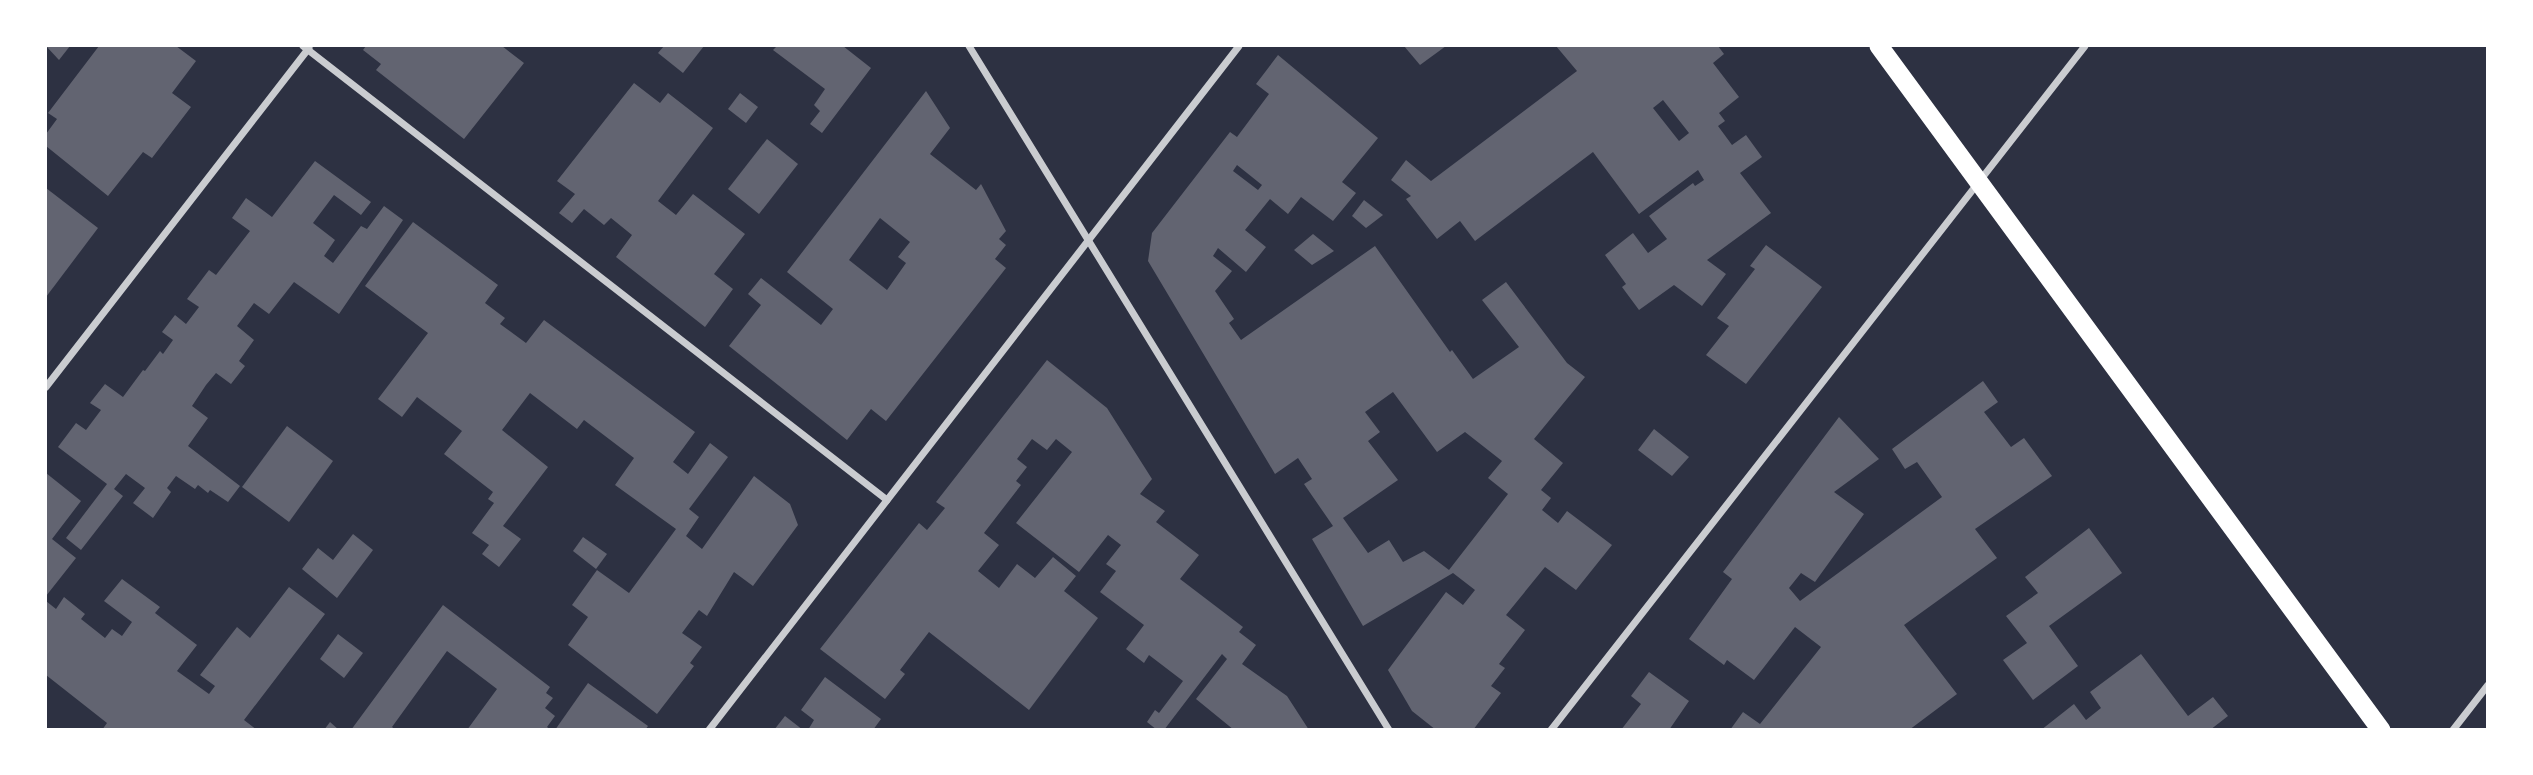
<svg xmlns="http://www.w3.org/2000/svg" width="2533" height="775" font-family="'Source Sans 3',sans-serif">
  <style>
    .building { fill: #626471; fill-rule: evenodd }
    .lines { fill: none; stroke-linecap: round; stroke-linejoin: round }
    .minor { stroke: #caccd0; stroke-width: 7 }
    .trunk { stroke: #fff; stroke-width: 19 }
  </style>
  <rect width="100%" height="100%" fill="#2d3142"/>
  <g class="building">
    <path d="M46 46H70L59 60Z"/>
    <path d="M99 46H176L196 61 172 93 191 107 152 158 143 152 108 196 46 146V134L57 119 48 113Z"/>
    <path d="M366 46H502L524 63 464 139 376 70 381 64 363 50Z"/>
    <path d="M664 46H704L683 73 658 53Z"/>
    <path d="M777 46H843L871 68 822 133 810 124 820 111 814 105 825 89 773 50Z"/>
    <path d="M1404 46H1446L1420 65Z"/>
    <path d="M1556 46H1718L1724 54 1713 63 1739 97 1719 113 1725 121 1718 126 1732 145 1746 135 1762 157 1740 173 1771 213 1707 260 1726 274 1702 306 1674 285 1639 310 1622 287 1626 284 1605 255 1633 233 1648 253 1667 239 1649 216 1693 183 1695 186 1704 180 1698 170 1639 214 1593 152 1475 241 1460 221 1437 239 1406 199 1411 196 1391 180 1406 160 1431 181 1577 71ZM1663 100 1689 133 1679 141 1653 108Z"/>
    <path d="M1278 55 1378 138 1342 182 1356 193 1333 221 1301 197 1288 214 1270 199 1245 230 1266 247 1246 272 1218 248 1213 256 1232 271 1215 291 1234 319 1229 323 1241 340 1375 246 1450 352 1452 350 1473 379 1519 347 1482 300 1506 282 1567 363 1585 377 1534 439 1563 463 1541 490 1551 498 1542 510 1558 523 1567 511 1612 545 1576 590 1545 567 1506 615 1525 630 1499 664 1505 668 1491 686 1501 693 1473 730H1436L1412 711 1388 670 1446 592 1463 605 1475 590 1453 573 1363 626 1312 539 1333 526 1304 484 1312 479 1298 458 1275 474 1148 261 1152 233 1230 132 1237 137 1269 94 1256 84ZM1237 165 1262 185 1258 190 1233 171ZM1393 392 1437 452 1465 432 1502 461 1488 478 1508 494 1449 570 1424 551 1403 562 1389 540 1368 553 1343 518 1398 480 1368 441 1380 432 1365 412Z"/>
    <path d="M634 83 660 103 668 93 713 128 658 201 676 215 693 194 745 234 714 274 733 289 705 327 616 257 632 235 611 218 604 225 584 209 572 223 559 213 575 194 557 181Z"/>
    <path d="M926 91 950 128 930 154 976 190 981 184 1006 231 999 239 1006 245 995 259 1006 268 886 421 871 409 847 440 729 346 761 305 748 294 761 278 821 325 833 309 787 272ZM880 218 910 242 898 257 906 263 887 290 849 260Z"/>
    <path d="M740 93 758 107 746 123 728 109Z"/>
    <path d="M767 139 798 164 759 214 728 189Z"/>
    <path d="M315 161 371 202 361 215 334 195 313 223 335 240 324 256 333 263 361 226 367 229 384 206 403 220 339 314 294 282 269 314 254 303 237 326 254 340 239 361 245 366 231 384 216 373 206 385 192 406 208 418 188 446 240 486 228 502 210 490 208 493 198 485 195 489 176 476 167 488 171 492 153 518 133 503 145 488 126 474 114 489 123 496 81 550 66 538 107 484 58 447 76 423 86 430 101 410 90 403 105 384 123 397 143 370 145 371 160 351 163 354 173 340 162 332 175 315 186 324 199 307 187 299 209 270 216 275 250 231 232 218 246 198 272 217Z"/>
    <path d="M46 188 98 228 46 297Z"/>
    <path d="M1364 200 1383 215 1366 228 1352 216Z"/>
    <path d="M413 222 498 285 485 303 505 318 500 324 526 343 544 320 695 432 673 462 688 474 710 443 728 457 689 509 699 517 686 536 702 549 754 476 790 504 798 525 753 586 734 572 707 616 699 610 682 633 702 647 690 663 694 666 657 714 568 645 588 617 572 605 597 570 629 593 676 529 615 485 634 458 584 420 577 429 530 393 502 430 548 467 503 526 521 539 499 567 482 554 489 545 472 533 494 503 488 499 493 492 444 454 462 431 417 397 402 417 378 399 428 333 365 286Z"/>
    <path d="M1313 234 1334 251 1312 265 1294 250Z"/>
    <path d="M1766 245 1822 287 1746 384 1706 355 1729 326 1717 318 1755 269 1750 266Z"/>
    <path d="M1047 360 1107 408 1152 479 1140 494 1165 511 1156 522 1199 555 1180 579 1243 627 1239 632 1256 645 1242 664 1287 696 1309 730H1234L1196 699 1227 659 1222 654 1164 730H1157L1147 722 1155 710 1159 713 1183 681 1149 655 1144 663 1126 649 1144 625 1100 592 1116 571 1106 564 1121 545 1108 535 1079 572 1016 523 1072 452 1056 439 1047 450 1032 439 1017 459 1027 467 1016 481 1021 485 984 533 999 545 978 571 999 588 1017 564 1035 578 1053 557 1076 576 1064 591 1098 618 1029 710 929 632 900 670 905 674 885 699 820 649 919 523 927 530 945 508 936 502Z"/>
    <path d="M1983 381 1998 402 1984 412 2011 447 2024 438 2052 476 1975 529 1997 558 1904 625 1957 694 1909 730H1730L1743 712 1760 724 1821 647 1795 627 1754 680 1727 660 1724 665 1689 639 1732 579 1723 572 1839 417 1879 459 1834 492 1864 514 1815 582 1801 573 1789 588 1800 601 1942 497 1917 462 1905 469 1892 449Z"/>
    <path d="M287 426 333 461 289 522 242 487Z"/>
    <path d="M1654 429 1689 457 1672 476 1638 450Z"/>
    <path d="M46 473 81 501 52 539 76 558 46 596Z"/>
    <path d="M2089 528 2122 573 2049 626 2078 666 2033 700 2003 660 2027 643 2006 616 2038 593 2025 577Z"/>
    <path d="M353 534 373 550 337 598 302 569 318 548 333 560Z"/>
    <path d="M583 537 607 554 596 569 573 551Z"/>
    <path d="M122 579 160 607 155 613 197 645 177 671 209 694 215 686 200 675 237 627 250 638 289 587 325 614 244 720 257 730H102L107 723 46 675V601L56 609 64 597 85 614 81 619 105 638 112 629 122 636 132 622 104 601Z"/>
    <path d="M443 605 550 687 546 693 553 698 545 708 555 716 547 727 551 730H467L497 689 447 651 392 727 396 730H351Z"/>
    <path d="M338 634 363 653 344 678 320 659Z"/>
    <path d="M2141 654 2188 716 2213 697 2228 716 2210 730H2041L2074 704 2086 720 2101 708 2090 692Z"/>
    <path d="M1649 672 1689 701 1669 730H1621L1641 704 1631 696Z"/>
    <path d="M825 677 881 719 873 730H808L814 720 801 710Z"/>
    <path d="M588 683 648 726 645 730H555Z"/>
    <path d="M785 716 803 730H774Z"/>
    <path d="M330 722 339 730H324Z"/>
  </g>
  <g class="lines">
    <g class="minor">
      <path d="M303 46 887 500"/>
      <path d="M969 46 1389 730"/>
      <path d="M46 387 309 48"/>
      <path d="M709 730 1239 46"/>
      <path d="M1551 730 2085 46"/>
      <path d="M2453 730 2488 685"/>
    </g>
    <path class="trunk" d="M1879 46 2381 730"/>
  </g>
  <rect width="2533" height="775" fill="none" stroke="#ffffff" stroke-width="94"/>
</svg>
